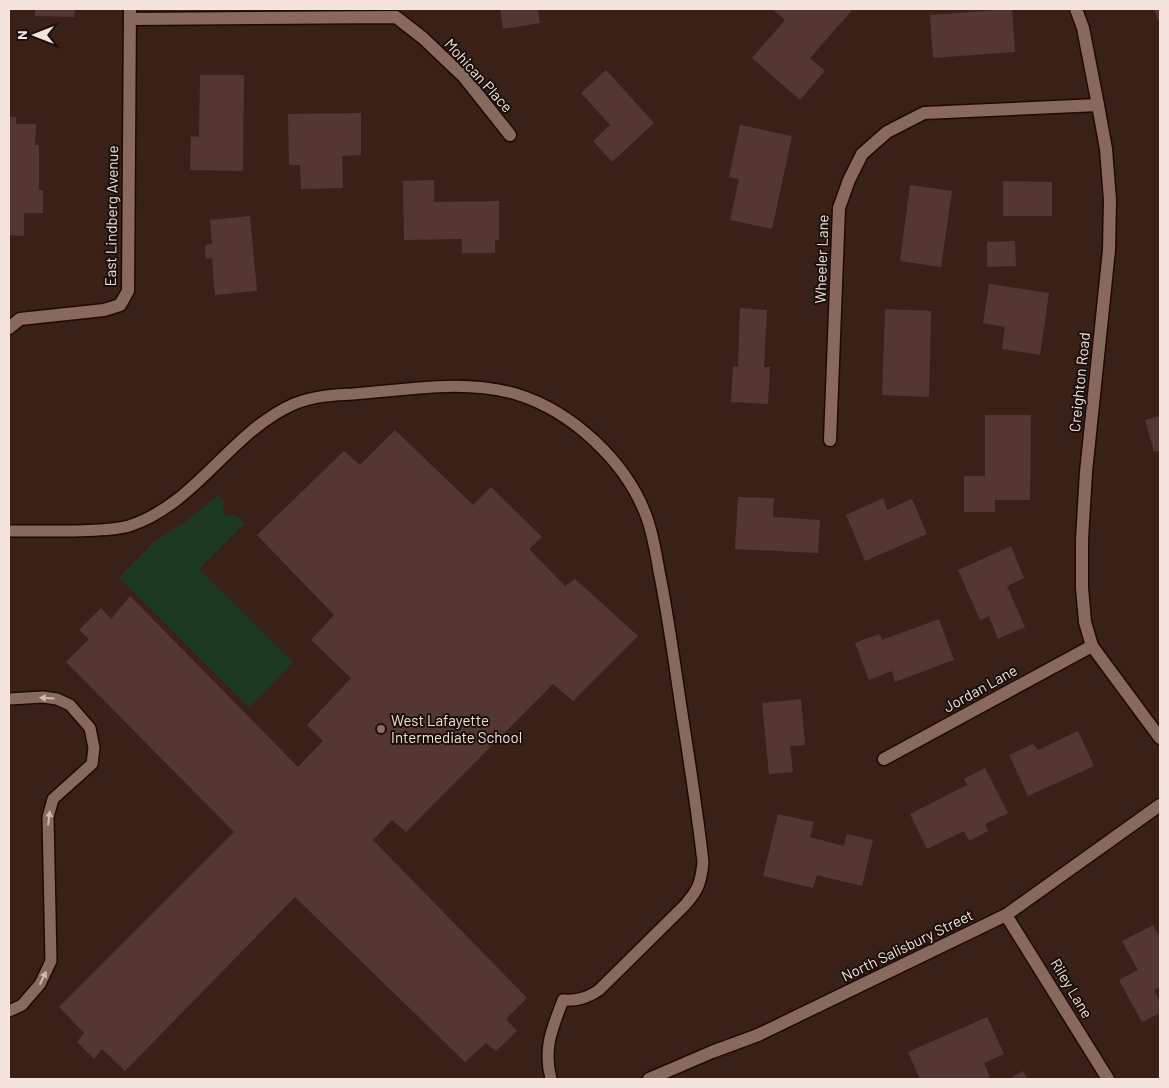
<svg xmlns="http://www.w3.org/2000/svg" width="1169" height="1088" font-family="Barlow,sans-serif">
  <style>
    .green { fill: #1e3921 }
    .building { fill: #543733 }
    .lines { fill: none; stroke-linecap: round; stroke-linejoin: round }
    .service-casing { stroke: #200903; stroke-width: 14 }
    .minor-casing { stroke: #200903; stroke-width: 15 }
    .tertiary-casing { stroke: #200903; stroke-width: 15 }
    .service { stroke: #87695d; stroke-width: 11 }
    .minor { stroke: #87695d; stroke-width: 12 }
    .tertiary { stroke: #87695d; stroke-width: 12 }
    .oneway { fill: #ceb9b0 }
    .education-dot { fill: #8d6e63; stroke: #190e09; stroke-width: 2 }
    .labels { text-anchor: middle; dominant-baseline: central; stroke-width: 4; stroke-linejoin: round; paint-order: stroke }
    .street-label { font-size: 15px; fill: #f5e4dd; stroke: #190e09 }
    .poi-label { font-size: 15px; fill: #f5e4dd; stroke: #190e09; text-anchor: start }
  </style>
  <rect width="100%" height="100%" fill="#3a2117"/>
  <path class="green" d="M218 496 224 502 223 512 227 516 236 515 245 523 199 569 293 662 249 707 119 577 157 539 185 522Z"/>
  <g class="building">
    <path d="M35 9H75L74 17 35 16Z"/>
    <path d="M500 9H538L540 23 503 29Z"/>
    <path d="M772 9H853L810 58 825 71 800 100 752 58 785 20Z"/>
    <path d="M1012 9 1015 52 933 58 930 15Z"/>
    <path d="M1154 9H1160V25Z"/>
    <path d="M606 70 654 123 612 162 593 141 610 125 581 93Z"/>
    <path d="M200 75H244L243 171 190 170 191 136 199 137Z"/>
    <path d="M361 113V155L342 156 343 188 301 189 300 165H289L288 114Z"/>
    <path d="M9 117H16V124H36L35 145H39V190H43V213H24V236L9 235Z"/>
    <path d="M740 125 792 136 772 229 730 220 739 179 729 177Z"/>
    <path d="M434 180V202L499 201V240H495V253H462V239L404 240 403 181Z"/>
    <path d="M1003 181 1052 182V216H1003Z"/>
    <path d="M910 185 952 191 941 267 900 261Z"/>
    <path d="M250 216 257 291 215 295 212 258 206 259 205 245 212 244 210 220Z"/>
    <path d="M1015 241 1016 266 987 267V242Z"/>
    <path d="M989 284 1049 293 1040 355 1002 349 1005 327 983 323Z"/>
    <path d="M740 308 767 310 764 367H770L768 404 731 402 733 366 738 367Z"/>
    <path d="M885 309 931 311 929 397 882 395Z"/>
    <path d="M985 415H1031L1030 500H995V512H964V476H985Z"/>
    <path d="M1160 416V450L1154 452 1145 420Z"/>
    <path d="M395 430 473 505 491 487 542 537 529 549 565 586 575 579 638 636 573 701 553 684 406 832 392 820 373 840 527 998 506 1019 517 1031 496 1051 486 1043 465 1062 295 897 125 1071 102 1049 94 1059 77 1042 84 1033 59 1007 234 832 66 662 89 639 79 630 101 608 111 619 130 596 298 767 323 741 307 725 351 678 311 640 334 615 257 535 344 451 360 465Z"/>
    <path d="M738 497 774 498 773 517 820 520 818 553 735 549Z"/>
    <path d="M883 498 887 510 912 499 927 534 865 561 846 515Z"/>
    <path d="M1011 546 1024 578 1007 586 1025 627 998 639 989 616 980 620 958 570Z"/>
    <path d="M939 619 954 660 895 682 892 671 869 680 855 643 879 634 882 640Z"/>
    <path d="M801 699 805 745 790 746 793 772 769 774 762 703Z"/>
    <path d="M1078 731 1094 766 1028 796 1009 755 1033 744 1038 750Z"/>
    <path d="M985 768 1008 813 985 824 988 831 969 841 964 831 927 849 910 814 967 785 964 779Z"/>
    <path d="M778 814 814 822 810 837 844 846 847 834 873 840 862 886 817 875 813 888 763 876Z"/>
    <path d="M1153 925 1160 938V987L1154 990 1160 1002V1013L1142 1022 1119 980 1138 970 1122 941Z"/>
    <path d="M987 1017 1004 1054 984 1063 990 1077 985 1079H920L908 1052Z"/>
    <path d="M1023 1071 1028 1079H1009Z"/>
  </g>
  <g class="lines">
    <g class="service-casing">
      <g id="service">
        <path d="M9 531C31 531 52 531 74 531 92 530 111 531 129 526 197 504 230 432 294 404 313 396 333 395 353 394 375 392 397 390 419 388 450 385 485 385 516 394 572 411 627 462 647 518 653 535 656 553 659 571 666 605 671 639 676 673 685 736 696 799 703 862 701 883 698 890 685 905L599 990C587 998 577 1001 563 1000 552 1029 543 1048 551 1079"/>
        <path d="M9 699 43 697 57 699 70 705 90 728 94 748 92 764 53 799 48 817 51 961 40 984 22 1005 9 1011"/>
      </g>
    </g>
    <g class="minor-casing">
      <g id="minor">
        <path d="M1076 9 1083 28 1098 105 1106 149 1110 200 1109 250 1086 472 1082 539V588L1085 622 1092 646 1160 738"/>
        <path d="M130 19 396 17 423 38 464 77 510 135"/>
        <path d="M9 328 20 319 104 310 120 305 128 291 130 9"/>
        <path d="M830 440 839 208 849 180 862 154 887 132 924 113 1098 105"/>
        <path d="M884 759 1092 646"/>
        <path d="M1006 915 1108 1079"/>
      </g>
    </g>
    <g class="tertiary-casing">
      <path id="tertiary" d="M649 1079 712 1052 758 1035 1006 915 1160 805"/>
    </g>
    <use href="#service" class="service"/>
    <use href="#minor" class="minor"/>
    <use href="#tertiary" class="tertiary"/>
  </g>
  <defs><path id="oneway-solid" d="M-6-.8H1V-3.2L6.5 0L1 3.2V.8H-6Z" transform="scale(1.25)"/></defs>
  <g class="oneway">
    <use href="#oneway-solid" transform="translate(47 698) rotate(-177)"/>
    <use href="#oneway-solid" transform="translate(49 818) rotate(-83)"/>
    <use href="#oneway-solid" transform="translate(43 978) rotate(-64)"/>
  </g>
  <circle class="education-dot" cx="381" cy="729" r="5"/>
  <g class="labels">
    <g class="street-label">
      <text transform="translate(479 75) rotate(48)">Mohican Place</text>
      <text transform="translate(111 216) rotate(-89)">East Lindberg Avenue</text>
      <text transform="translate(821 259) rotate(-88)">Wheeler Lane</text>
      <text transform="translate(1079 382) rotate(-84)">Creighton Road</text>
      <text transform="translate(980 688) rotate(-29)">Jordan Lane</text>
      <text transform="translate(907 945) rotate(-26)">North Salisbury Street</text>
      <text transform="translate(1072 988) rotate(59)">Riley Lane</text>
    </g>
    <g class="poi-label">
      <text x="391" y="720">West Lafayette<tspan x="391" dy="17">Intermediate School</tspan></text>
    </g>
  </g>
  <rect width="1169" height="1088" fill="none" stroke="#f5e4dd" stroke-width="20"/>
  <g transform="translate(35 35) rotate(270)" stroke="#190e09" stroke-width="4" paint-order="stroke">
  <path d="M0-4L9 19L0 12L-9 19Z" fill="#f5e4dd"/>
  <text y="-8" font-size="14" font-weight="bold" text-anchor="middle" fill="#f5e4dd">N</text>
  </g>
</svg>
